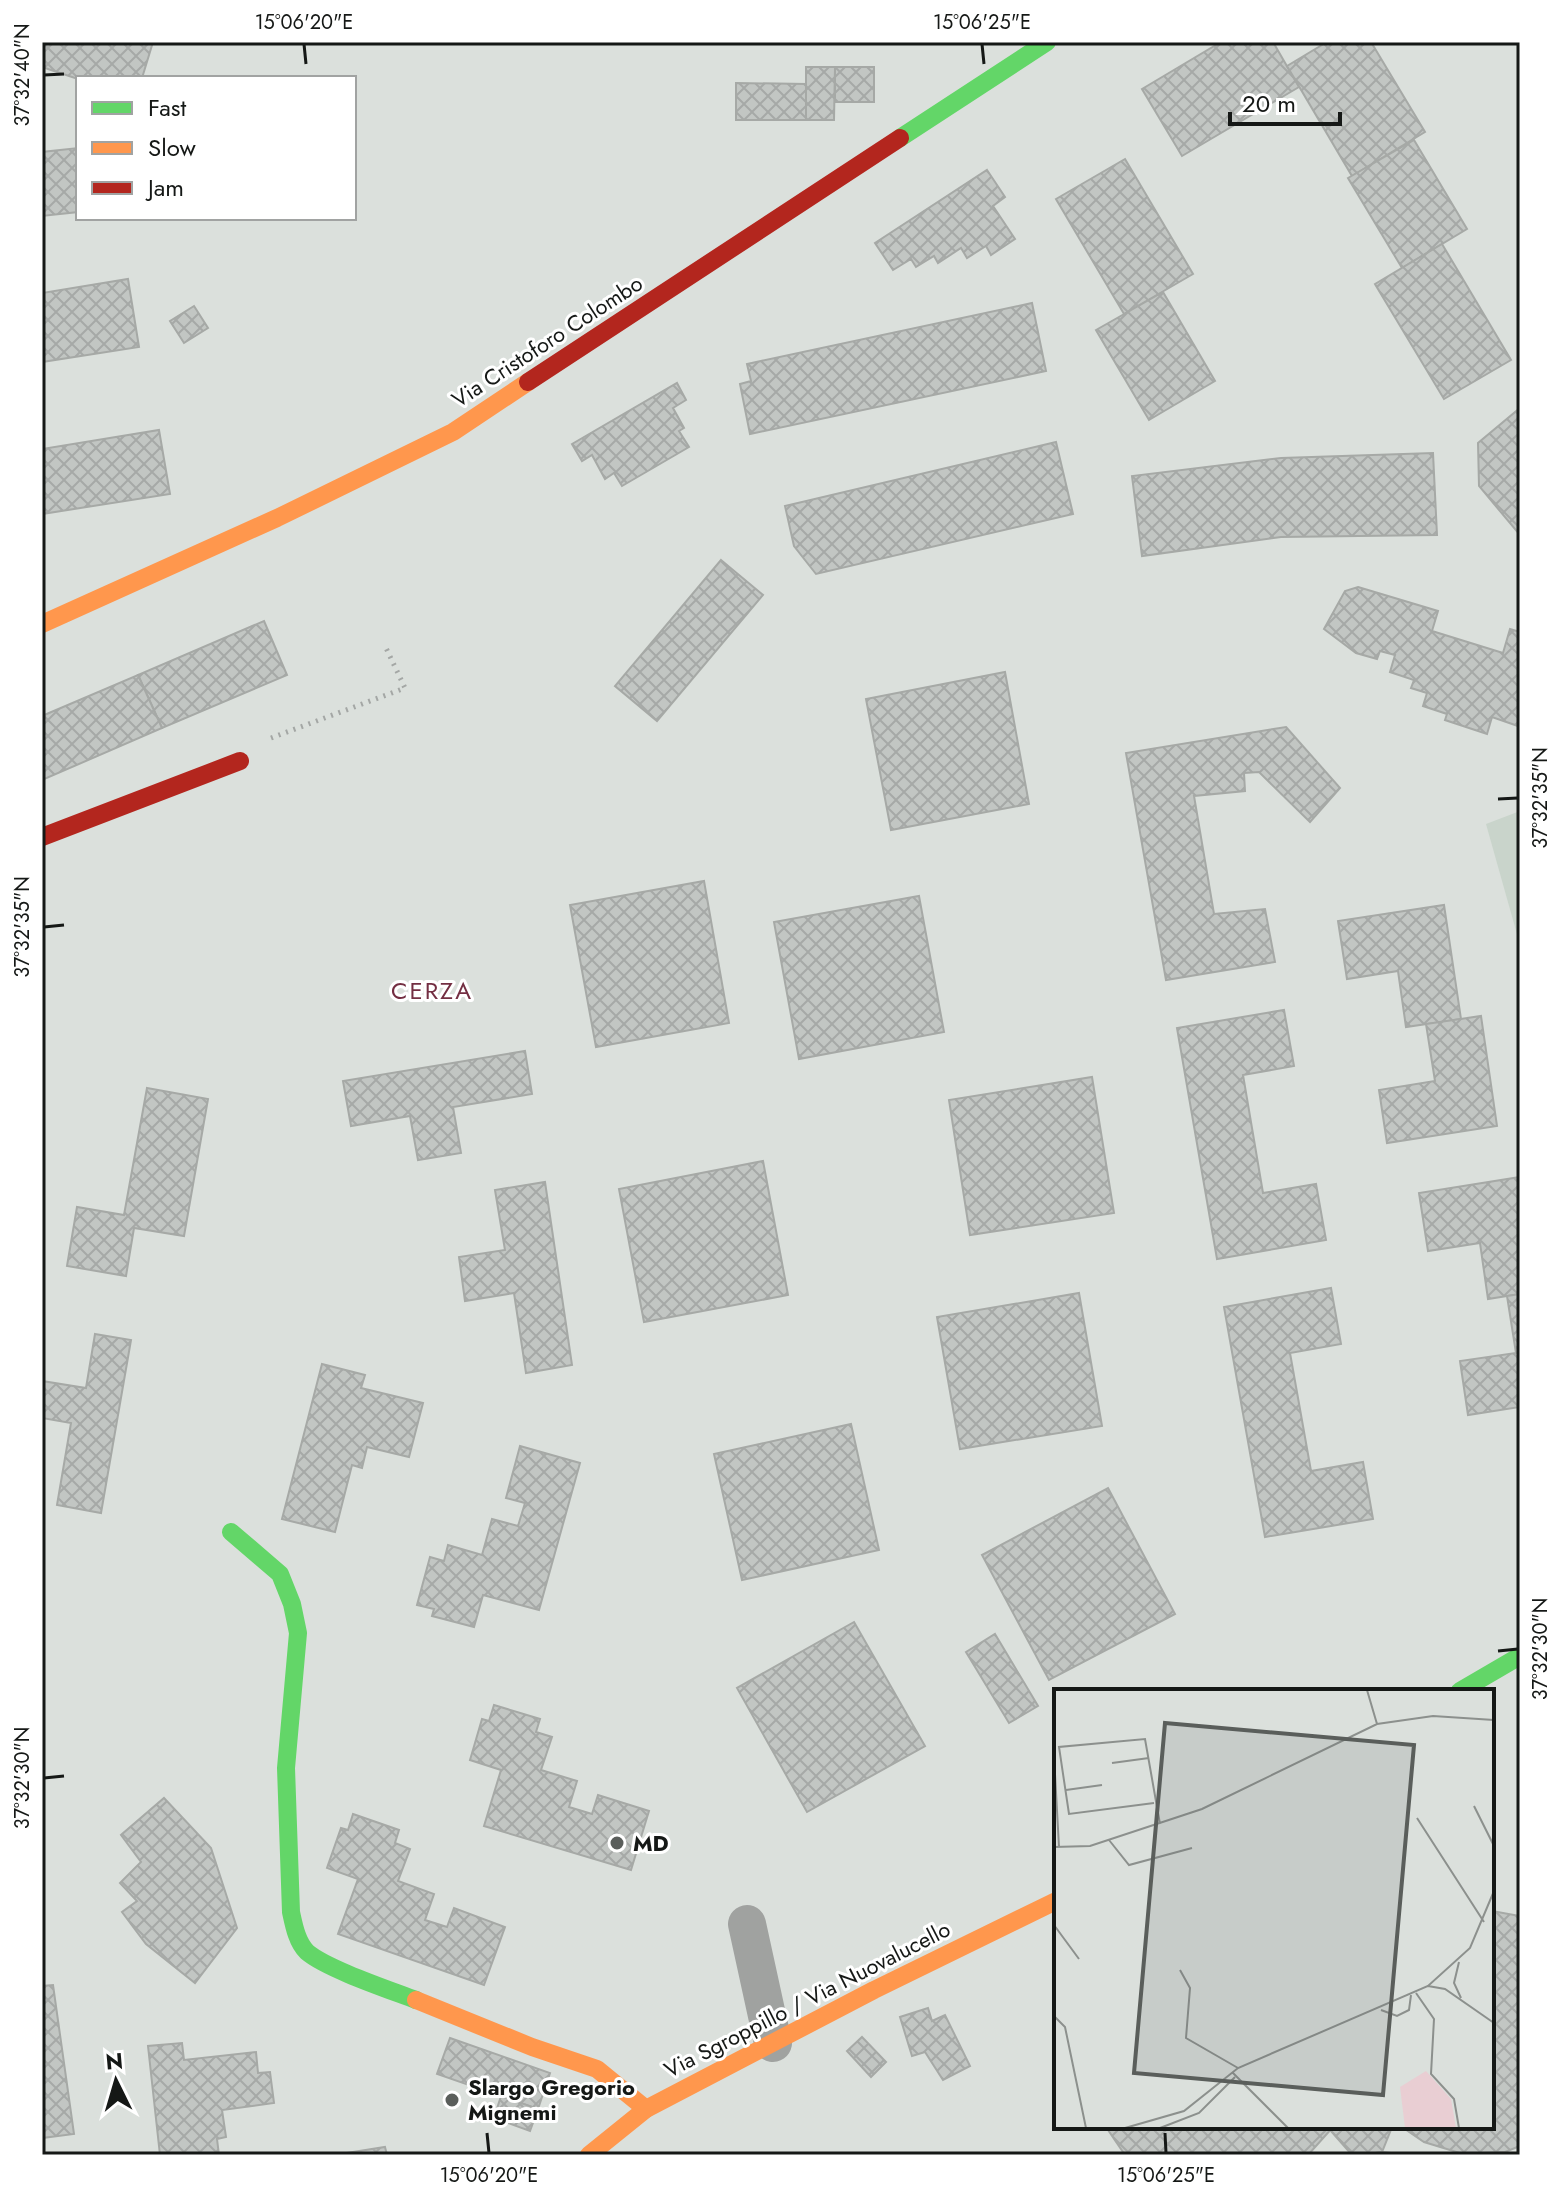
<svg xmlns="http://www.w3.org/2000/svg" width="1562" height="2197" font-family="Jost,sans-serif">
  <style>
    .built { fill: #c9d4cb }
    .building { fill: url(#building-cross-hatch); stroke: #a6a9a6; stroke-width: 2 }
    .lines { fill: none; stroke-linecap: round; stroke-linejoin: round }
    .path { stroke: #a4a7a5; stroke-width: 5; stroke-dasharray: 2 6; stroke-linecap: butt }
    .street { stroke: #a0a2a0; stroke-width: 38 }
    .fast { stroke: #63d668; stroke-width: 18 }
    .slow { stroke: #ff974d; stroke-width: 18 }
    .jam { stroke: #b3261e; stroke-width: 18 }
    .ticks { fill: none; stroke: #151816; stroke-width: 3 }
    .poi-dot { fill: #5a5e5b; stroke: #fff; stroke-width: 3 }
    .labels { text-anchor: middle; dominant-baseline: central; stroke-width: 6; stroke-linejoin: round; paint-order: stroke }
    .street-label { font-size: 22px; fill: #151816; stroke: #fff }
    .poi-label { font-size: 22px; font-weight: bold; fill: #151816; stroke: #fff; text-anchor: start }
    .neighbourhood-label { font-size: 24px; letter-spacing: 2px; fill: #732e42; stroke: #fff }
    .inset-road { fill: none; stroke: #8c908d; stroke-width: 2 }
    .view { fill: #5a5e5b; fill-opacity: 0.15; stroke: #5a5e5b; stroke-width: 4 }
    .inset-edge { fill: none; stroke: #151816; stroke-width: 4 }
    .neatline { fill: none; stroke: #151816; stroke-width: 3 }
    .ticks-label { font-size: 20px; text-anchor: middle; fill: #151816 }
  </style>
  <defs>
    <pattern id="building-cross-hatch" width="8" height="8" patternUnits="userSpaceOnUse" patternTransform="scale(2)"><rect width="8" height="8" fill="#c2c6c3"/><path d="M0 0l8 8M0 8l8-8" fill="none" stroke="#a6a9a7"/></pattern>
  </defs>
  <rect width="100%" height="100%" fill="#dbe0dc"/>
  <path class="built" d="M1520 811V945L1486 824Z"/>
  <g class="building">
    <path d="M42 42H153L142 78 78 79 42 67Z"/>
    <path d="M1221 42H1273L1299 87 1182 156 1142 89Z"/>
    <path d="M1327 42H1371L1425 132 1352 176 1287 66Z"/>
    <path d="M806 67H835L834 120H806Z"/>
    <rect x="835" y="67" width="39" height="35"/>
    <path d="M736 83 806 84V120H736Z"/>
    <path d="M1414 140 1467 229 1402 268 1348 178Z"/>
    <path d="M78 148V212L42 216V152Z"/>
    <path d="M1125 159 1193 274 1124 314 1056 199Z"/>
    <path d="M987 170 1005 197 993 206 1015 239 991 255 986 246 967 258 961 248 938 263 934 256 916 267 911 259 893 270 875 243Z"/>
    <path d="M1442 244 1511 360 1444 399 1375 284Z"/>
    <path d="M128 279 139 347 42 362V293Z"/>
    <path d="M1163 292 1215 381 1149 420 1096 330Z"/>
    <path d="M1032 303 1046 371 750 434 740 384 751 381 747 364Z"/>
    <path d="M194 306 208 328 184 343 170 321Z"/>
    <path d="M677 383 686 400 673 408 684 428 679 431 689 447 622 486 614 473 605 479 592 455 582 461 572 444Z"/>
    <path d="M1520 408V535L1479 486 1478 443Z"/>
    <path d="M159 430 170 494 42 514V449Z"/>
    <path d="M1056 442 1073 514 816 574 794 546 785 506Z"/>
    <path d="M1433 453 1437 535 1281 537 1142 556 1132 476 1281 458Z"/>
    <path d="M721 560 763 595 657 721 615 686Z"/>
    <path d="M1358 587 1438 611 1432 631 1503 653 1510 629 1520 632 1518 726 1492 717 1487 734 1445 720 1447 714 1423 706 1427 693 1411 688 1414 680 1390 672 1395 655 1380 651 1377 659 1356 653 1324 629 1345 591Z"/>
    <path d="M264 621 287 675 162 728 138 675Z"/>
    <path d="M1005 672 1029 804 891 830 866 699Z"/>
    <path d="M138 675 162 728 42 780V716Z"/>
    <path d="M1286 727 1340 788 1310 822 1259 772 1244 773 1245 791 1194 796 1214 914 1265 909 1275 962 1166 980 1126 753Z"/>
    <path d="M704 881 729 1023 596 1047 570 905Z"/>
    <path d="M919 896 944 1032 799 1059 774 922Z"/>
    <path d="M1444 905 1461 1019 1406 1027 1398 971 1347 979 1338 921Z"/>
    <path d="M1284 1010 1294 1066 1243 1075 1263 1193 1316 1184 1326 1240 1217 1259 1177 1028Z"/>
    <path d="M1481 1016 1497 1126 1387 1143 1379 1090 1435 1081 1426 1024Z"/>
    <path d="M525 1051 532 1094 453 1107 461 1153 418 1160 410 1116 351 1126 343 1081Z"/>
    <path d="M1092 1077 1114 1213 970 1235 949 1100Z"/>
    <path d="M147 1088 208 1099 184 1236 134 1228 126 1276 67 1266 77 1207 124 1215Z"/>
    <path d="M763 1161 788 1295 644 1322 619 1189Z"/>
    <path d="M1520 1177V1294L1488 1299 1480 1243 1428 1251 1419 1193Z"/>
    <path d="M545 1182 572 1365 526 1373 514 1293 465 1301 459 1257 505 1250 495 1190Z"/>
    <path d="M1331 1288 1341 1344 1290 1353 1311 1471 1363 1462 1373 1519 1265 1537 1224 1307Z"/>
    <path d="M1079 1293 1102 1426 960 1449 937 1317Z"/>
    <path d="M1520 1294V1407L1468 1415 1460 1361 1516 1353 1507 1296Z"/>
    <path d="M95 1334 131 1340 101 1513 57 1505 71 1423 42 1418V1381L86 1388Z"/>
    <path d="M322 1364 365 1375 361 1388 423 1403 409 1457 367 1447 362 1468 352 1465 335 1532 282 1519Z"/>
    <path d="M851 1424 879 1550 742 1580 714 1454Z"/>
    <path d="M520 1446 580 1463 539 1610 483 1595 474 1627 432 1616 434 1609 417 1605 430 1557 444 1561 448 1545 482 1555 492 1519 518 1526 525 1503 506 1498Z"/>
    <path d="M1108 1488 1175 1614 1049 1680 982 1555Z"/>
    <path d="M854 1622 925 1746 807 1812 737 1688Z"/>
    <path d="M995 1634 1038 1706 1009 1723 966 1652Z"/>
    <path d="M494 1705 540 1719 536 1732 552 1737 541 1770 577 1781 569 1807 592 1814 598 1795 649 1811 631 1870 484 1826 501 1770 470 1760 482 1719 489 1721Z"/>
    <path d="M164 1798 211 1848 237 1928 195 1983 146 1944 122 1912 137 1901 120 1883 141 1862 121 1835Z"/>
    <path d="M353 1814 399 1830 395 1843 410 1849 398 1881 434 1894 425 1920 447 1927 454 1908 505 1927 484 1985 338 1934 358 1879 327 1868 341 1828 348 1830Z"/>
    <path d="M1492 1911 1520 1916V2146L1505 2152 1463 2154 1424 2142 1402 2127H1492Z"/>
    <path d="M53 1985 74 2134 42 2138V1986Z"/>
    <path d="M928 2008 932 2021 945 2015 970 2066 943 2080 925 2052 912 2056 900 2017Z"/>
    <path d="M862 2037 886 2062 871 2077 847 2051Z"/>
    <path d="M450 2038 550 2073 538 2109 437 2074Z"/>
    <path d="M182 2043 184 2060 256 2052 258 2073 270 2072 274 2103 222 2110 226 2137 217 2139 219 2155H160L148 2046Z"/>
    <path d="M501 2096 538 2109 530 2131 494 2118Z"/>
    <path d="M1333 2127 1308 2155H1125L1106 2127Z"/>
    <path d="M1333 2127H1392L1382 2152 1362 2155H1352L1331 2131Z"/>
    <path d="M385 2147 387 2155H334Z"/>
    <path d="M1382 2152 1409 2155H1362Z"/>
  </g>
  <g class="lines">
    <path class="path" d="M271 738 405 688 386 648"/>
    <path class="street" d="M747 1924 773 2043"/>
    <g class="fast">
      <path d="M900 138 1047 42"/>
      <path d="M231 1532 280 1574 292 1604 298 1633 286 1768 291 1912C294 1926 297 1942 307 1952 327 1969 390 1990 416 2000"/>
      <path d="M1460 1691 1520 1656"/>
    </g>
    <g class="slow">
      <path d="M42 624 277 518 453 432 528 382"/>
      <path d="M416 2000 532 2047 597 2069 646 2109"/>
      <path d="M589 2155 646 2109 874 1990 1056 1901"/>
    </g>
    <g class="jam">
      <path d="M528 382 900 138"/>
      <path d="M42 837 240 761"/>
    </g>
  </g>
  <path class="ticks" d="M304 44 306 64M982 44 984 64M44 75 64 74M1498 799 1518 798M44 927 64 925M1498 1651 1518 1649M44 1778 64 1776M487 2133 489 2153M1165 2133 1166 2153"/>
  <g class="poi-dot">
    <circle cx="617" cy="1843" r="8"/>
    <circle cx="452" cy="2100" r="8"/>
  </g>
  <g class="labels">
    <g class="street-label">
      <text transform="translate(547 341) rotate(-33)">Via Cristoforo Colombo</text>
      <text transform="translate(807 1999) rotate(-27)">Via Sgroppillo / Via Nuovalucello</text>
    </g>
    <g class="poi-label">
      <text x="633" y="1843">MD</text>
      <text x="468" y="2087">Slargo Gregorio<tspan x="468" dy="25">Mignemi</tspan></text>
    </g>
    <g class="neighbourhood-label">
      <text x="432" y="990">CERZA</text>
    </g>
  </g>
  <g transform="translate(1054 1689)">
    <rect width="440" height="440" fill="#dbe0dc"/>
    <path d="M372 382 397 410 402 439H351L346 398Z" fill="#e9ced3"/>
    <path class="inset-road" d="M313 1 323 35M58 74 95 69M1 85 5 158M12 101 48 96M100 114 15 125 5 58 91 50 106 135M420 117 440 157M363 129 430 233M55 151 75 176 138 159M0 158 36 157 148 120 323 35 379 27 440 31M0 236 25 270M405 273 400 294 407 309M126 281 136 299 132 349 184 379M374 297 391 300 440 334M362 304 380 330 377 385 400 410 405 439M327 321 343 327 355 321 357 306M0 327 11 338 32 439M179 384 234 439M71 439 130 422 184 379 374 297 416 259 440 202M106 439 145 424 181 388"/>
    <path class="view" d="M111 34 360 56 329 406 80 384Z"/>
    <rect width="440" height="440" class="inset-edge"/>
  </g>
  <rect width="1562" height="2197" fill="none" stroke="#ffffff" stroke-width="88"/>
  <rect x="76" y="76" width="280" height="144" fill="#ffffff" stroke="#a1a3a2" stroke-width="2"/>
  <rect x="92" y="102" width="40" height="12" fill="#63d668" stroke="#a1a3a2" stroke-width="2"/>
  <text x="148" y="116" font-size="24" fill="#151816">Fast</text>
  <rect x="92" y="142" width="40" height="12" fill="#ff974d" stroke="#a1a3a2" stroke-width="2"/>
  <text x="148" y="156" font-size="24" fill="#151816">Slow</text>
  <rect x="92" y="182" width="40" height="12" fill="#b3261e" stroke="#a1a3a2" stroke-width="2"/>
  <text x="148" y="196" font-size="24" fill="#151816">Jam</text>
  <g transform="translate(116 2081) rotate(355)" stroke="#ffffff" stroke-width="6" paint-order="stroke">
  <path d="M0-6L14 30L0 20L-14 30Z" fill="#151816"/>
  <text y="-12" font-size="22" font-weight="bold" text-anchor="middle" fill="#151816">N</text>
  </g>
  <path d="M1230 112v12h110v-12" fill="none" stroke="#151816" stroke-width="4"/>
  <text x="1242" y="112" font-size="24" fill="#151816" stroke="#ffffff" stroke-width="6" paint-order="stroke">20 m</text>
  <rect x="44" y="44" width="1474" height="2109" class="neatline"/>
  <g class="ticks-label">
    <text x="304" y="29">15°06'20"E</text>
    <text x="982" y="29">15°06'25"E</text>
    <text transform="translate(22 75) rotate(-90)" y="7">37°32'40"N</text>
    <text transform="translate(1540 798) rotate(-90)" y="7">37°32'35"N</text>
    <text transform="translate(22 927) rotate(-90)" y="7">37°32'35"N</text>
    <text transform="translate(1540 1649) rotate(-90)" y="7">37°32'30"N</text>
    <text transform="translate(22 1778) rotate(-90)" y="7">37°32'30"N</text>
    <text x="489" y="2182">15°06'20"E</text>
    <text x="1166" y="2182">15°06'25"E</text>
  </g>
</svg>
